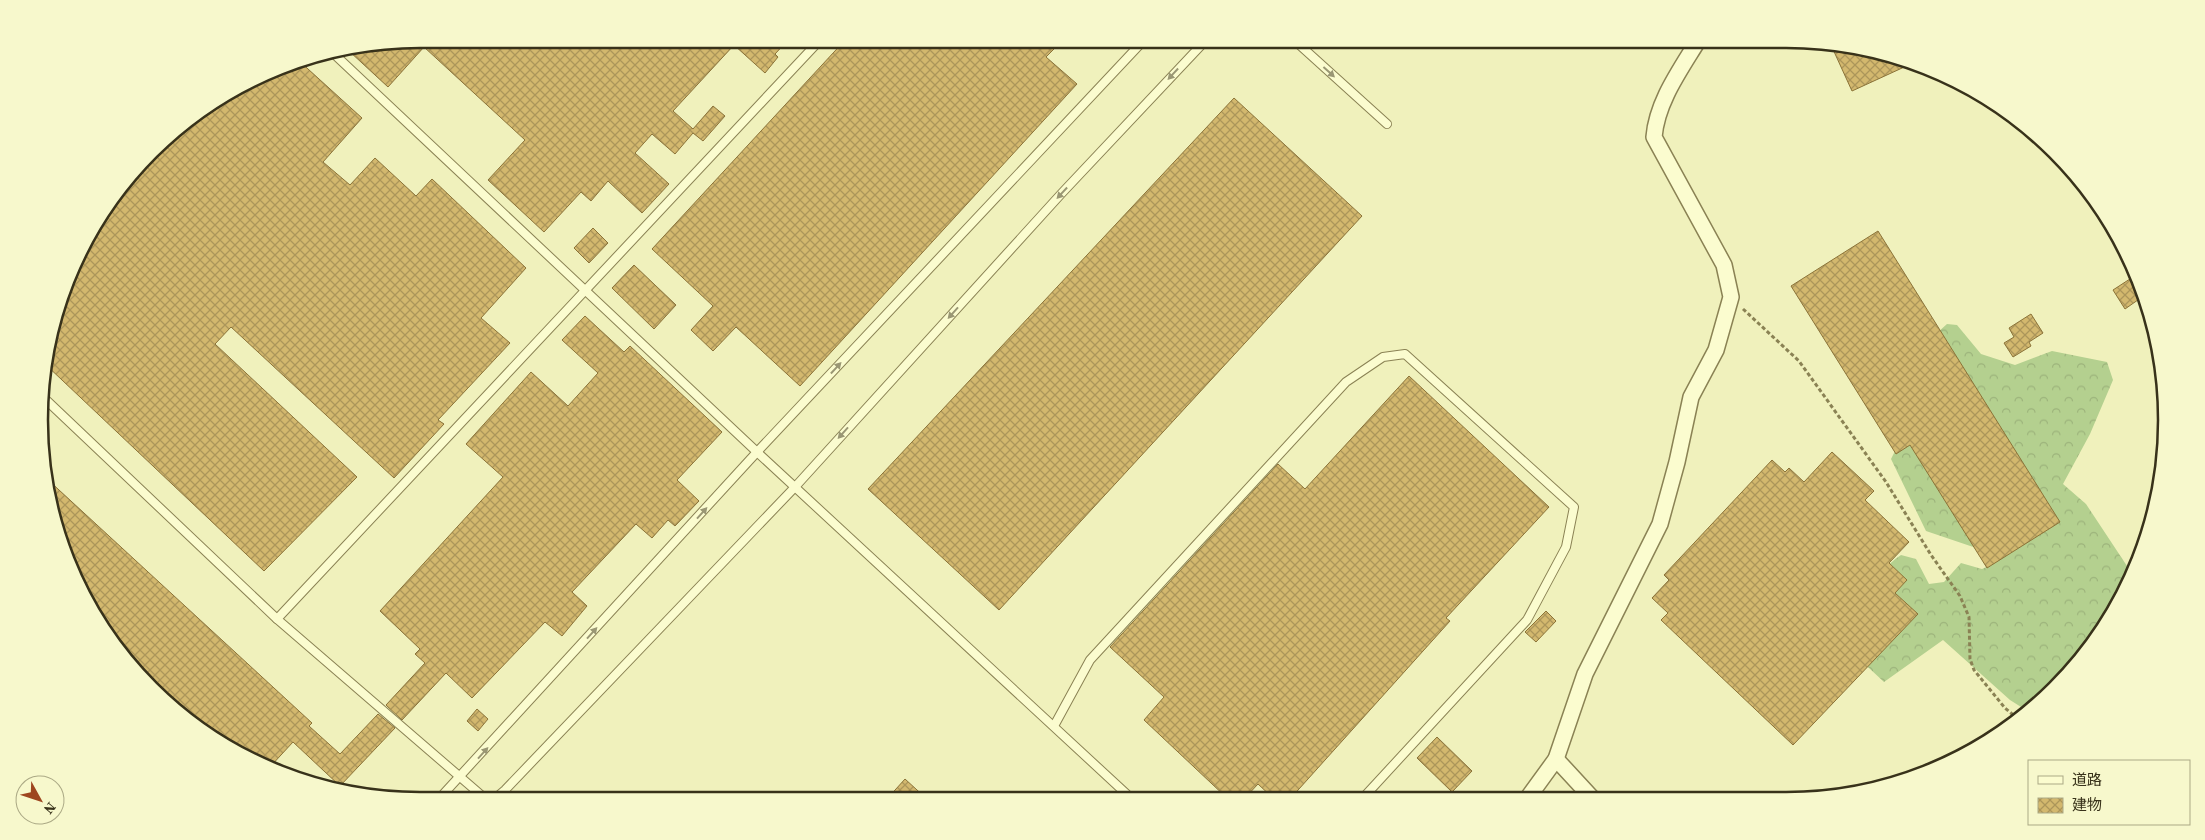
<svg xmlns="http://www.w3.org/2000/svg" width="2205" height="840" font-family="'Source Serif 4','Noto Sans JP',serif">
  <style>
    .forest { fill: url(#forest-crowns) }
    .building { fill: url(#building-cross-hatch); stroke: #8b7338 }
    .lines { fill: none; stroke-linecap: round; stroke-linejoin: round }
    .lane-casing { stroke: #8a8254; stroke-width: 10 }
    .street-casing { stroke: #8a8254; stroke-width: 18 }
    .path { stroke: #8a8254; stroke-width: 3; stroke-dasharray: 4 2.5; stroke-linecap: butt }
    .lane { stroke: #fbfccf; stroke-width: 8 }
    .street { stroke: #fbfccf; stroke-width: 15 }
    .oneway { fill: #9a9774 }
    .rim { fill: none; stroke: #38321a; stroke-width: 2.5 }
  </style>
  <defs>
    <pattern id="forest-crowns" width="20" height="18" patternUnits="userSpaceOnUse" patternTransform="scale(1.25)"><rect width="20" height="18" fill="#b4d08f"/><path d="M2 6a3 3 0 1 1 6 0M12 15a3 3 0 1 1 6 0" fill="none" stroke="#9cb37b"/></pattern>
    <pattern id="building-cross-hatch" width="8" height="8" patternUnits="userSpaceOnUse" patternTransform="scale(1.25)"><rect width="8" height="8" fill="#d3b86e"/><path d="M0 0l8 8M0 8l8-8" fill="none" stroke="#ac965a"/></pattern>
  </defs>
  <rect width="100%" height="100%" fill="#f0f1bc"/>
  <path class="forest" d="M1947 324 1957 325 1981 354 2015 365 2052 351 2107 362 2113 380 2090 434 2063 484 2086 504 2131 572 2115 611 2037 706 2029 712 2010 700 1943 640 1884 682 1855 655C1864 622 1869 574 1901 555L1916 559 1929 584 1944 582 1961 563 1982 569 1993 564 1988 552 1926 531 1891 459 1906 429 1937 333Z"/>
  <g class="building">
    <path d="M420 39H789L775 54 778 57 765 73 734 45 673 111 693 129 713 106 725 116 703 141 693 133 675 154 652 134 635 153 669 184 642 213 608 181 591 201 581 192 544 232 488 180 525 140 424 47 388 87 349 51Z"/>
    <path d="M846 39H1064L1046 57 1077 84 800 386 736 327 713 351 691 330 713 306 652 249Z"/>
    <path d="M1831 45 1884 52 1913 63 1852 91Z"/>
    <path d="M297 59 362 118 323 162 350 185 375 158 416 196 432 179 526 268 481 318 510 343 438 420 444 424 394 478 231 327 215 344 357 477 264 571 44 363 59 297 90 230 169 133 230 90Z"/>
    <path d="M1234 98 1362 216 999 610 868 489Z"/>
    <path d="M593 228 608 243 589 263 574 248Z"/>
    <path d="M1878 231 2060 522 1987 568 1910 445 1896 454 1791 286Z"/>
    <path d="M634 265 676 305 654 329 612 288Z"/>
    <path d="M2136 275 2145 295 2125 309 2113 290Z"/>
    <path d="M2031 314 2043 333 2029 342 2031 346 2013 357 2004 343 2014 337 2009 328Z"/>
    <path d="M585 316 624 352 630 346 722 432 677 480 699 501 675 526 668 520 652 538 636 524 572 592 587 606 562 636 545 622 472 698 446 673 402 720 386 705 425 663 415 654 420 649 380 611 503 477 466 444 531 372 568 406 598 373 562 340Z"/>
    <path d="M1409 376 1549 507 1446 618 1450 621 1290 799H1274L1258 784 1244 799H1228L1144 720 1164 697 1110 647 1278 464 1305 489Z"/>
    <path d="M1832 452 1874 491 1865 500 1909 542 1889 563 1907 580 1895 593 1918 614 1793 745 1661 620 1668 613 1652 598 1669 580 1664 575 1772 460 1785 472 1789 468 1804 482Z"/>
    <path d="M46 478 312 723 309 726 340 754 378 714 395 728 340 786 293 742 269 768 252 762 188 723 103 632 68 566 46 495Z"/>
    <path d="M1546 611 1556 621 1536 642 1525 632Z"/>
    <path d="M477 709 488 719 478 731 467 721Z"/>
    <path d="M1437 737 1472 771 1452 792 1417 758Z"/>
    <path d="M905 779 928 800H886Z"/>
  </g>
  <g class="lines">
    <g class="lane-casing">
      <g id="lane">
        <path d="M1293 39 1387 124"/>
        <path d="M333 53 757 452 1133 800"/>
        <path d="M43 397 277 619 488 801"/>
        <path d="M277 619 821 39"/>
        <path d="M1054 726 1090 660 1346 382 1383 357 1405 354 1574 507 1566 547 1527 620 1362 799"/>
        <path d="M437 801 757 452 1145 39"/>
        <path d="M492 801 505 790 795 487 1061 194 1207 39"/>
      </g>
    </g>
    <g class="street-casing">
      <g id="street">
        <path d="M1556 759 1593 799"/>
        <path d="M1527 799 1556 759 1585 674 1660 524 1677 462 1691 397 1716 350 1731 297 1724 265 1654 137C1657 101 1681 69 1699 39"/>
      </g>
    </g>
    <path class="path" d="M1743 309 1799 361 1886 482 1931 555 1960 596 1969 617 1970 659 1974 670 2005 708 2018 719"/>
    <use href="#lane" class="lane"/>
    <use href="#street" class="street"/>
  </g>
  <defs><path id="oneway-solid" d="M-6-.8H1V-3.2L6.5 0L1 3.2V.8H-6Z" transform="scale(1.25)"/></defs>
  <g class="oneway">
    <use href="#oneway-solid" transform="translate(1329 72) rotate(42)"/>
    <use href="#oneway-solid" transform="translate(1173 74) rotate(133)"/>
    <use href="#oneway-solid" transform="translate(1062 193) rotate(133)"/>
    <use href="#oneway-solid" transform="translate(953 313) rotate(132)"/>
    <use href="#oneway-solid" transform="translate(836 368) rotate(-47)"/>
    <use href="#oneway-solid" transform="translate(843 433) rotate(132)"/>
    <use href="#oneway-solid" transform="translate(702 513) rotate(-48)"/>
    <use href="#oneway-solid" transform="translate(592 633) rotate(-48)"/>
    <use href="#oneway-solid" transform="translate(483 753) rotate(-48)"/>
  </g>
  <path d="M0 0H2205V840H0ZM420 48H1786A372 372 0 0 1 2158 420V420A372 372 0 0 1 1786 792H420A372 372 0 0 1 48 420V420A372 372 0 0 1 420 48Z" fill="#f7f8cc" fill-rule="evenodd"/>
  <path class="rim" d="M420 48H1786A372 372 0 0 1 2158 420V420A372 372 0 0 1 1786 792H420A372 372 0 0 1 48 420V420A372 372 0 0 1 420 48Z"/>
  <rect x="2028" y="760" width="162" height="65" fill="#f7f8cc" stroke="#aba985"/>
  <rect x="2038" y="776" width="25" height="8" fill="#fbfccf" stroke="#aba985"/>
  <text x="2072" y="785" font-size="15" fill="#38321a">道路</text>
  <rect x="2038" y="798" width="25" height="15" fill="url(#building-cross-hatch)" stroke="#aba985"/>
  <text x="2072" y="810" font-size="15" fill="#38321a">建物</text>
  <g transform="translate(40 800) rotate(130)"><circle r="24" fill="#f7f8cc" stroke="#aba985"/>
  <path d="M0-4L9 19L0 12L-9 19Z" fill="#9e461f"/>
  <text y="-8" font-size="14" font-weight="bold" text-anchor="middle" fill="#38321a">N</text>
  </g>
</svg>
